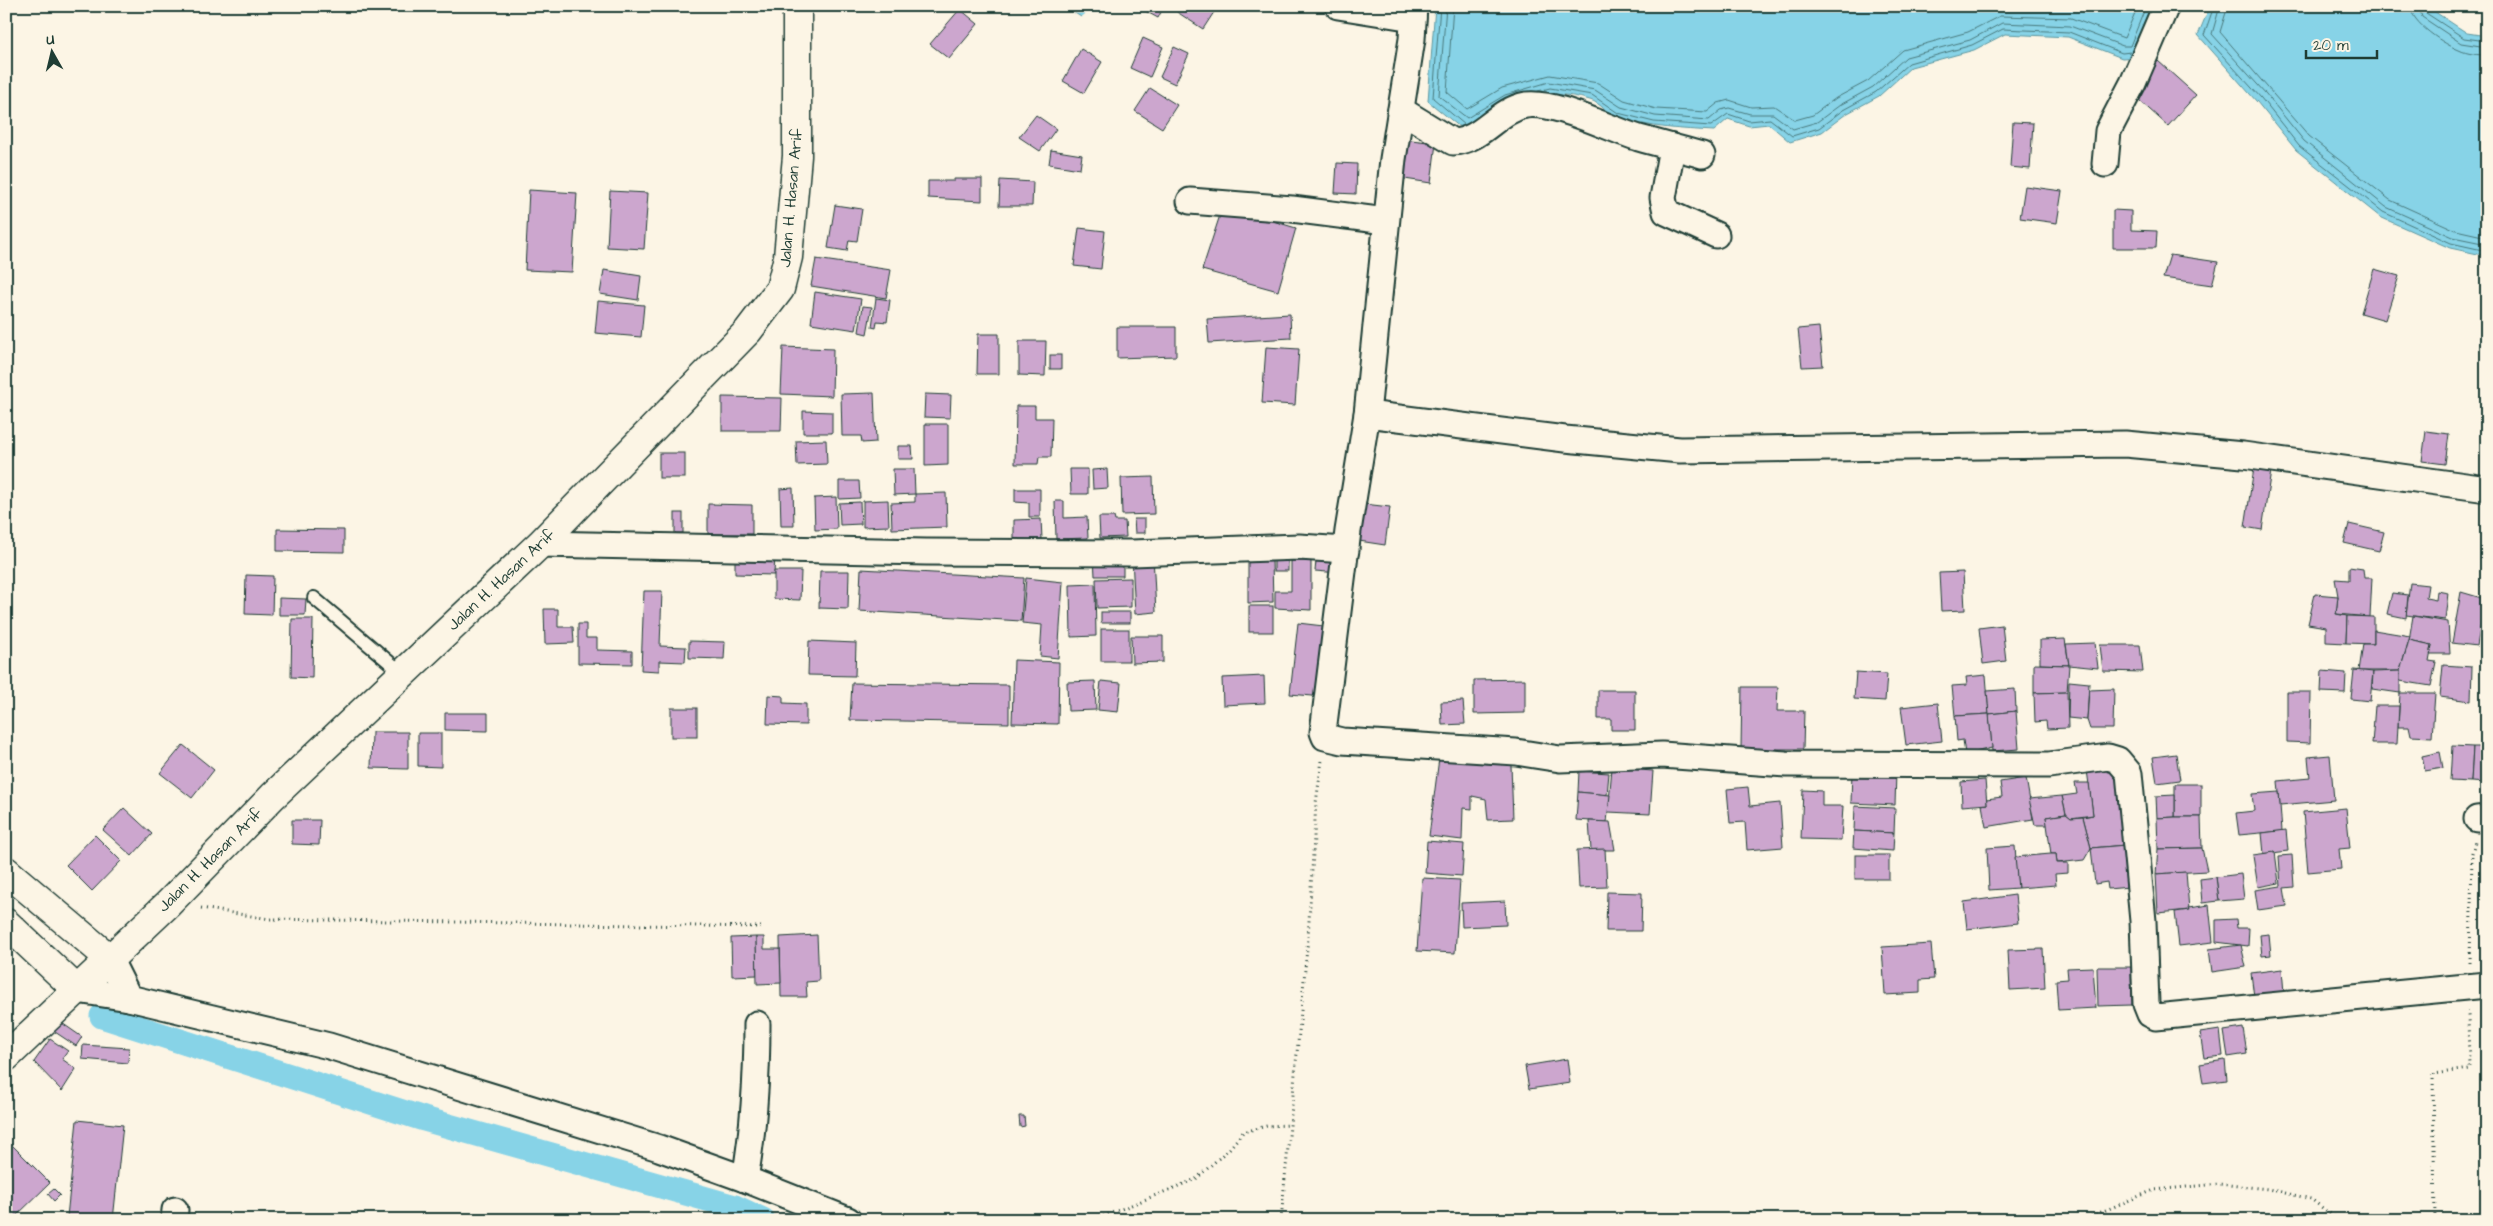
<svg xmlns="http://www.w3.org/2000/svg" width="2493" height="1226" font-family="'Architects Daughter',sans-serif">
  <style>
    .water { fill: #87d3e7; stroke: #5d979f }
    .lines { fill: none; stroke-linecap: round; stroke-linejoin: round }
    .shore { stroke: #49797c; stroke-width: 1 }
    .canal { stroke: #87d3e7; stroke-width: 25 }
    .building { fill: #cca6ce; stroke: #1f3d34 }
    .service-casing { stroke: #1f3d34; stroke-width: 16 }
    .minor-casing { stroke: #1f3d34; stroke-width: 29 }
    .tertiary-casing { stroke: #1f3d34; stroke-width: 31 }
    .secondary-casing { stroke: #1f3d34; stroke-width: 31 }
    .path { stroke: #1f3d34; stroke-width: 3; stroke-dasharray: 1 4; stroke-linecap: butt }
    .service { stroke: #fcf5e5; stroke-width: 12 }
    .minor { stroke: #fcf5e5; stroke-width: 25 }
    .tertiary { stroke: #fcf5e5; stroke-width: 28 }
    .secondary { stroke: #fcf5e5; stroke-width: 28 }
    .labels { text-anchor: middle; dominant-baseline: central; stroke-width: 4; stroke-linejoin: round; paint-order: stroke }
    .street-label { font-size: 16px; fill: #1f3d34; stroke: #fcf5e5 }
  </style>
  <rect width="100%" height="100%" fill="#fcf5e5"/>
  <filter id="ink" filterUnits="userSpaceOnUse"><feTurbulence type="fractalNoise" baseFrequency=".02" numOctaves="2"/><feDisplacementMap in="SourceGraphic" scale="10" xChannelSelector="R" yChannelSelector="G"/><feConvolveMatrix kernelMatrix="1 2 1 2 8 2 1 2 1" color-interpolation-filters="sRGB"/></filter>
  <g filter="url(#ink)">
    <g class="water">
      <path d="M1064 6H1093L1081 17Z"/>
      <path d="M1435 6H2158L2138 57 2122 58 2068 37 2005 34 1974 50 1911 67 1879 96 1846 114 1822 132 1790 142 1769 124 1749 126 1728 119 1714 131C1681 129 1651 128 1619 118 1608 115 1601 103 1590 100 1538 84 1508 106 1467 133L1428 101Z"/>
      <path d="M2210 6H2426L2467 33 2487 36V256L2450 248 2380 217 2296 150 2257 102 2198 35Z"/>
    </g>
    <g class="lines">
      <g class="shore">
        <path d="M1440 6 1433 98 1465 125"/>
        <path d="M1446 6 1439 96 1467 118 1505 95 1549 82 1595 90 1621 107 1655 116 1709 120 1721 110 1729 108 1750 114H1773L1793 129 1817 122 1840 105 1873 87 1906 57 1970 40 2002 23 2070 26 2123 46H2130L2146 6"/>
        <path d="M1453 6 1447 92 1467 109 1502 88 1550 75 1598 83 1624 100 1656 109 1707 112 1718 103 1729 100 1751 107 1774 106 1795 120 1813 115 1836 98 1868 81 1903 50 1968 32 2000 16 2071 18 2124 38 2138 6"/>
        <path d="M2214 6 2204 35 2261 98 2299 146 2383 212 2451 243 2487 251"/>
        <path d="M2220 6 2212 34 2266 94 2304 141 2386 207 2453 237 2487 244"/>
        <path d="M2228 6 2220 32 2309 136 2390 200 2456 230 2487 237"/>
        <path d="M2410 6C2411 23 2444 44 2459 50 2467 54 2478 55 2487 55"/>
        <path d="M2418 6 2422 17 2461 43 2487 47"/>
        <path d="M2424 6 2426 13 2464 38 2487 41"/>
        <path d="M1538 91 1550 88 1592 95 1618 113 1654 122 1711 126 1728 114 1749 121 1770 119 1792 136 1819 128 1843 110 1876 92 1909 63 1972 45 2003 29 2069 32 2122 53 2131 52"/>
      </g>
      <path class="canal" d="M102 1016 424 1119 735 1207 763 1220"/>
    </g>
    <g class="building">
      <path d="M1136 6H1164L1158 18Z"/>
      <path d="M1180 6H1218L1203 29 1177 12Z"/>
      <path d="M960 9 978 24 949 59 930 44Z"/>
      <path d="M1143 38 1163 47 1150 77 1130 68Z"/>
      <path d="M1174 47 1189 54 1175 84 1160 77Z"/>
      <path d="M1081 49 1102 62 1084 93 1063 81Z"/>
      <path d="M2158 61 2196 95 2168 126 2130 92Z"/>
      <path d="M1150 88 1177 105 1162 128 1135 111Z"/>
      <path d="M1036 115 1056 129 1040 151 1019 137Z"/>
      <path d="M2013 122 2033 123 2030 169 2010 167Z"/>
      <path d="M1403 139 1436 143 1431 183 1398 178Z"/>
      <path d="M1051 150 1082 155 1080 169 1049 164Z"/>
      <path d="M1337 163 1357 164 1356 194 1335 193Z"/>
      <path d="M954 179H982V201L928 198V181H954Z"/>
      <path d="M1000 180 1033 182 1032 206H999Z"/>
      <path d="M2025 186 2062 191 2057 223 2020 218Z"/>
      <path d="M529 190 577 193 572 272 525 270Z"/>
      <path d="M610 191 648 193 644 249 607 247Z"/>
      <path d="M835 205 862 209 857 241 849 240 847 251 828 248Z"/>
      <path d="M1223 206 1296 228 1278 291 1202 270Z"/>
      <path d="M2113 210 2131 211V230L2157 231 2156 248H2113Z"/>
      <path d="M1079 228 1105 231 1101 269 1074 266Z"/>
      <path d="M2170 255 2218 262 2212 285 2163 278Z"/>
      <path d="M816 259 891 270 886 298 811 286Z"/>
      <path d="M2374 269 2399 276 2385 320 2361 313Z"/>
      <path d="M604 270 641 276 638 300 600 294Z"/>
      <path d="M815 292 861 299 856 330 811 323Z"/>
      <path d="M876 298 890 300 887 322 877 321 876 328 872 327Z"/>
      <path d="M598 301 644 305 641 337 595 333Z"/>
      <path d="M863 306 872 307 867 334 859 332Z"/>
      <path d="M1290 314 1291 338 1209 343 1207 319Z"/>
      <path d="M1117 327H1176V356L1117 358Z"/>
      <path d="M1819 327 1823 366 1802 367 1798 329Z"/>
      <path d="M978 334H999V374H977Z"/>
      <path d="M1019 341H1046L1045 376 1019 375Z"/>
      <path d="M783 347 833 349 832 396 781 394Z"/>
      <path d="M1266 347 1299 349 1295 405 1262 403Z"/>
      <rect x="1050" y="355" width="11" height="14"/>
      <path d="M874 393 876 442 862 443 861 436H842L841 394Z"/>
      <path d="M925 394 951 395 950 418 924 417Z"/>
      <path d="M722 397 782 398 781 431H722Z"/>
      <path d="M1016 406H1035V418H1052L1051 457H1039L1038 464H1015Z"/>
      <path d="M803 411 832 412V433H803Z"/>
      <path d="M925 424H948V465L925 466Z"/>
      <path d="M2426 431 2449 434 2445 464 2422 461Z"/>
      <path d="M826 440 827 464 797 465 796 441Z"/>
      <path d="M898 446H912L913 459H898Z"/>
      <rect x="659" y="453" width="26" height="25"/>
      <path d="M2254 468 2271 470 2262 530 2245 527Z"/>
      <path d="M893 469H914L915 494 894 495Z"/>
      <path d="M1070 469H1088V494H1071Z"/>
      <path d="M1107 469 1108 488 1093 489 1092 470Z"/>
      <path d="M1153 477 1154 514 1122 515 1121 478Z"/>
      <path d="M839 481H859L860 498 839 499Z"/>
      <path d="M793 488 794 526H781L780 489Z"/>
      <path d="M1015 489H1040V517H1029V503L1015 502Z"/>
      <path d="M946 493 947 527 892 529 891 503 915 502V494Z"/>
      <path d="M836 497 837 529 815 530 814 498Z"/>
      <path d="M888 500 889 526 863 527V501Z"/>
      <path d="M1055 501H1064V518L1087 517 1088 538 1056 539Z"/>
      <path d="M860 502 861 524 840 525 839 503Z"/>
      <path d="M708 504 752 505V534H708Z"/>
      <path d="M1364 504 1390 507 1385 545 1359 541Z"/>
      <rect x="675" y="513" width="8" height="20"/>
      <path d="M1099 517H1114L1115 521H1125L1126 537 1100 538Z"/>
      <path d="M1041 519 1042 539 1014 540V520Z"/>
      <path d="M1134 519H1145V533H1135Z"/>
      <path d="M2349 524 2384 532 2379 551 2344 543Z"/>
      <path d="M277 529 344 530V552L277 551Z"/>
      <rect x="1274" y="548" width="14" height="23"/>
      <path d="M735 551 775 552 774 575 735 574Z"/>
      <path d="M1317 551 1341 553 1339 573 1315 571Z"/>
      <path d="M1123 555V576H1095L1094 556Z"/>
      <path d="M1153 556 1156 612 1135 614 1132 557Z"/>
      <path d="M1272 561 1273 602 1248 603V562Z"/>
      <path d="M1291 561H1311V610L1275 608V591H1291Z"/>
      <path d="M2349 567 2363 569 2364 578H2372L2370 617 2336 614 2338 596 2335 579 2349 580Z"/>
      <path d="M861 569 1024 578 1021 621 859 611Z"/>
      <path d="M774 571H801L800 600 774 599Z"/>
      <path d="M820 571H849L848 609 819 608Z"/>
      <path d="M1963 572 1965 610 1941 611 1939 573Z"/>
      <path d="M246 575 273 576 272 615 245 614Z"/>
      <path d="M1026 578 1063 582 1058 658 1040 656 1042 625 1022 623Z"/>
      <path d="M1131 578V607L1097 608 1096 579Z"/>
      <path d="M2410 583 2428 585 2426 598 2436 600 2437 591 2448 593 2445 620 2406 615Z"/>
      <path d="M1095 584 1096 636 1071 637 1070 585Z"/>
      <path d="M644 591H662L660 646 686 647 685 662 659 661V671L641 670Z"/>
      <path d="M2461 592 2485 599 2477 646 2452 643Z"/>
      <path d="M2392 593 2408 595 2406 618 2387 614Z"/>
      <path d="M2315 594 2338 596 2336 614 2347 616 2346 643 2326 642V627L2308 624Z"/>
      <path d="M279 598 306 599 305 615H279Z"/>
      <path d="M2485 599H2487V626H2482Z"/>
      <rect x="1249" y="606" width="24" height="26"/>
      <path d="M544 609H558V627H573L574 643 545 644Z"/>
      <rect x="1101" y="612" width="29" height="11"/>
      <path d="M2347 616 2374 617V644L2346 643Z"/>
      <path d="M2413 616 2448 622 2450 654H2430L2432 645 2409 640Z"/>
      <path d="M292 619H313L312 678 291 677Z"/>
      <path d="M1298 623 1332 627 1324 697 1290 694Z"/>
      <path d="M578 624H586V638H597V650L632 651V664L578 663Z"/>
      <path d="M2002 625 2006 661 1983 664 1979 628Z"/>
      <rect x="2482" y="626" width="5" height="31"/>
      <rect x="1101" y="629" width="28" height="32"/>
      <path d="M2374 630 2410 636 2400 671H2359L2363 644H2374Z"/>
      <path d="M1131 636H1163V662L1132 663Z"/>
      <path d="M2065 639 2069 665 2040 664V640Z"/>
      <path d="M2409 640 2432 645 2429 661 2436 662 2431 686 2400 681V671Z"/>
      <path d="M689 641 725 642 724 659 689 658Z"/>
      <path d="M809 641 856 643 855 676 808 675Z"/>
      <path d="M2095 643 2098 668 2069 665 2066 644Z"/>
      <path d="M2100 645H2140L2143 672 2103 671Z"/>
      <path d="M1014 660 1059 662 1058 724 1012 723Z"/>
      <path d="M2034 664 2069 665 2067 692 2034 693Z"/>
      <path d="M2443 665 2472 667 2471 701 2440 697Z"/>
      <path d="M2354 670 2373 672 2370 701 2351 699Z"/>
      <path d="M2322 671 2346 673 2345 693 2321 692Z"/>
      <path d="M2400 671V693L2372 689 2373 672Z"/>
      <path d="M1856 672 1887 674 1885 701 1854 699Z"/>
      <path d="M1986 675 1989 714 1955 716 1952 686 1967 685 1966 677Z"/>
      <path d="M1264 676 1265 703 1223 705 1222 678Z"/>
      <path d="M1525 679V713L1474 714V680Z"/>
      <path d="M1095 681 1096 710 1068 711 1067 682Z"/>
      <path d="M1101 681 1121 683 1118 712 1098 710Z"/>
      <path d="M2069 681 2089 683 2087 720 2068 718Z"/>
      <path d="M852 683 1009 685V723L850 720Z"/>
      <path d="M1742 687H1778L1777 711H1804L1803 749H1741Z"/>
      <path d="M2015 689 2016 711 1989 714 1987 691Z"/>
      <path d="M2114 689 2113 729H2090L2087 720 2089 690Z"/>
      <path d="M1598 690H1635V730H1611V719H1598Z"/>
      <path d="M2067 692 2068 728 2047 729 2046 721 2035 722 2034 693Z"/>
      <path d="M2287 692H2311L2310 743 2287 742Z"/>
      <path d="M2400 693H2435L2432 737 2411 736 2409 727H2398Z"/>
      <path d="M768 695 783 696V703L806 704V725L767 724Z"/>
      <path d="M1463 701 1465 724 1442 725 1441 702Z"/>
      <path d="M1938 703 1942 741 1906 745 1901 707Z"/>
      <path d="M2375 706H2399L2397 744H2372Z"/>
      <rect x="671" y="708" width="26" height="29"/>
      <path d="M2016 711 2019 749 1992 751 1989 714Z"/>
      <path d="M445 713H488V731L445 730Z"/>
      <path d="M1989 714 1992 748 1965 754 1963 740 1957 741 1955 716Z"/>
      <path d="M372 732H408V769L371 768Z"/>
      <path d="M418 733H441V767L418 766Z"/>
      <path d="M183 745 214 770 192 798 160 773Z"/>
      <path d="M2452 746 2473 747 2471 782 2450 781Z"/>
      <path d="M2473 747H2487V783L2471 782Z"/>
      <path d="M2440 752 2443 768 2425 771 2422 756Z"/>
      <path d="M2176 754 2180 780 2157 783 2153 757Z"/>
      <path d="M2330 755 2334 800 2280 805 2278 781 2310 778 2308 757Z"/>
      <path d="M1439 758 1511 765 1513 819 1488 820 1486 799 1472 796V809L1463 808 1462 840 1429 836Z"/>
      <path d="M2117 766 2125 845 2091 848 2083 817 2093 815 2087 770Z"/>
      <path d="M1612 768 1653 771 1650 814 1608 812Z"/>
      <path d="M1579 771 1609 773 1607 795 1578 792Z"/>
      <path d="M1852 771 1896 772 1895 805 1851 803Z"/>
      <path d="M2026 778 2033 819 1986 827 1982 805 1987 804 1986 799 2002 797 2000 782Z"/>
      <path d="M1985 780 1987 804 1962 806 1961 782Z"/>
      <path d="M2075 783H2089L2093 815 2071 818 2066 814 2062 796 2077 794Z"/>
      <rect x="2175" y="784" width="26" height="33"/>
      <path d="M1748 787 1750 806 1780 803 1783 847 1747 850 1745 822 1730 823 1727 789Z"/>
      <path d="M1803 790 1822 791V806H1843L1841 840 1801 839Z"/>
      <path d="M1578 792 1610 795 1607 822 1576 820Z"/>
      <path d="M2279 792 2282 831 2239 835 2236 813 2254 811 2252 794Z"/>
      <path d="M2175 795V817L2157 818 2156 796Z"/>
      <path d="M2062 796 2066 814 2046 817 2048 825H2035L2029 799Z"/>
      <path d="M1855 806 1895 808 1894 833 1854 831Z"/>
      <path d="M124 808 152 834 132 856 103 830Z"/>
      <path d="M2346 808 2350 848 2339 849 2341 869 2308 872 2303 812Z"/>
      <path d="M2066 814 2071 818 2083 817 2091 848 2084 860 2057 863 2056 854H2051L2046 817Z"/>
      <path d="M2175 817H2201L2202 848 2158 849 2157 818Z"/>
      <path d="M292 820H320L319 845 292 844Z"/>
      <path d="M1589 821 1610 822 1615 850H1591Z"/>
      <path d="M2286 830 2288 851 2264 854 2262 833Z"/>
      <path d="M1854 831 1894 833 1893 851 1853 848Z"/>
      <path d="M95 835 121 861 92 891 66 865Z"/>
      <path d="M1427 841 1464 844 1462 876 1425 873Z"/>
      <path d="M2125 845 2129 887 2108 889 2107 882 2095 884 2091 848Z"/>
      <path d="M2015 846 2018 888 1989 890 1987 848Z"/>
      <path d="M2202 848 2207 871 2156 874 2158 849Z"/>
      <path d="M1605 849 1607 887 1579 888 1577 850Z"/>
      <path d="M2275 852 2279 883 2258 887 2253 855Z"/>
      <path d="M2051 854H2056L2057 863H2068V873L2055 874 2056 885 2018 888 2015 857Z"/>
      <rect x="1855" y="855" width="34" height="24"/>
      <path d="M2292 855 2294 887 2284 888 2287 906 2258 910 2255 890 2281 886 2279 856Z"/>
      <path d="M2186 872 2189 910 2158 913 2156 874Z"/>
      <path d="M2241 874 2244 899 2219 901 2216 877Z"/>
      <path d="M2216 877 2219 901 2202 903 2200 879Z"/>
      <path d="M1422 878 1460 880 1455 953 1417 951Z"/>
      <path d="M1607 892 1642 893 1641 931H1606Z"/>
      <path d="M2015 895 2018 923 1967 929 1964 902Z"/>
      <path d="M1505 901 1506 925 1462 927 1461 903Z"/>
      <path d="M2209 905 2213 942 2179 946 2175 912 2189 910 2188 908Z"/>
      <path d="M2236 919 2237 928H2249L2248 946 2216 942V920Z"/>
      <path d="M2269 934 2271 955 2262 956 2260 935Z"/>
      <path d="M817 935 819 981 806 982 807 997H781L780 937Z"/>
      <path d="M756 937 757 975 732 976 731 938Z"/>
      <path d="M756 937H764V949H780L781 983 757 984Z"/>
      <path d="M1931 944 1934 979 1920 980V993L1885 995 1882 947Z"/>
      <path d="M2241 945 2246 967 2212 972 2209 949Z"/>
      <path d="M2043 949 2045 988 2010 990 2008 950Z"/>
      <path d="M2093 967 2096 1008 2058 1010 2056 980 2068 979 2067 968Z"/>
      <path d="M2097 967H2131L2132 1005 2098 1006Z"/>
      <path d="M2282 969 2284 993 2254 997 2251 973Z"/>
      <path d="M59 1021 82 1037 76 1046 52 1030Z"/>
      <path d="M2243 1028 2247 1054 2228 1057 2224 1031Z"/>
      <path d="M2220 1030 2223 1056 2204 1058 2200 1033Z"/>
      <path d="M50 1039 68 1051 62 1059 76 1069 62 1091 34 1062Z"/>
      <path d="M83 1045 129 1048 128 1063 82 1059Z"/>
      <path d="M1567 1059 1570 1083 1529 1089 1525 1066Z"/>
      <path d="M2225 1060 2227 1080 2203 1083 2200 1064Z"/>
      <path d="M1019 1116H1024L1025 1126 1020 1127Z"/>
      <path d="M77 1120 123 1125 113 1220 67 1217Z"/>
      <path d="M6 1139 50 1183 14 1218 6 1210Z"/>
      <path d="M54 1189 60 1195 54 1201 48 1194Z"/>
    </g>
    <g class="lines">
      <g class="service-casing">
        <path id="service" d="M314 598 402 673"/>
      </g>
      <g class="minor-casing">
        <g id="minor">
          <path d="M1338 6 1413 18"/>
          <path d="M1414 6 1412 39 1393 159 1367 414 1348 531 1323 732 1325 737 1342 741 1516 752 1560 759 1662 755 1786 764 2049 765 2108 757 2118 760 2129 773 2143 921 2146 1004 2150 1014 2156 1017 2487 985"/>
          <path d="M1401 110 1453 142C1482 141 1497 110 1526 105 1556 101 1609 129 1639 138 1660 144 1681 149 1702 155"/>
          <path d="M1672 147 1663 198 1666 212 1716 235"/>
          <path d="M2105 164 2108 131 2133 83 2166 6"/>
          <path d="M1190 201 1292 209 1386 221"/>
          <path d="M1367 414 1565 439 1680 450 2125 444 2243 455 2487 489"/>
          <path d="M540 544 926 552 1132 553 1299 547 1346 550"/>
          <path d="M2477 819 2487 818"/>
          <path d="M109 958 129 998"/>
          <path d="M77 990 129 998 329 1046 659 1148 745 1179 848 1220"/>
          <path d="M745 1179C754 1127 757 1077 757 1024"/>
          <path d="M174 1220 175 1210"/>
        </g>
      </g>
      <g class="tertiary-casing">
        <g id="tertiary">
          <path d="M6 871 109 958"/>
          <path d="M6 923 77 990"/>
        </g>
      </g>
      <g class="secondary-casing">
        <path id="secondary" d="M6 1057 168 904 273 796 540 544 748 331 780 289 788 257 797 156V6"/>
      </g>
      <g class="path">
        <path d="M201 908 270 919 761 927"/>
        <path d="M2470 963 2472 853 2475 842"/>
        <path d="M1094 1220 1196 1179 1230 1148 1243 1132 1267 1126 1290 1125"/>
        <path d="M1281 1220 1308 938 1316 803 1322 760"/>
        <path d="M2082 1220 2154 1190 2219 1184 2268 1189 2311 1199 2334 1217 2344 1220"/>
        <path d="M2435 1220 2433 1074 2469 1069 2468 1011"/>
      </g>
      <use href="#service" class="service"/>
      <use href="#minor" class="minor"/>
      <use href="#tertiary" class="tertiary"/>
      <use href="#secondary" class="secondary"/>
    </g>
  </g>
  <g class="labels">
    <g class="street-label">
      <text transform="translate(791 198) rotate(-85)">Jalan H. Hasan Arif</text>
      <text transform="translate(501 580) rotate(-43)">Jalan H. Hasan Arif</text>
      <text transform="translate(210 860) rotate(-45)">Jalan H. Hasan Arif</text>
    </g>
  </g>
  <rect width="2493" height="1226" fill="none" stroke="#fcf5e5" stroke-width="25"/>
  <rect x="12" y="12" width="2468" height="1201" fill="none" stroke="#1f3d34" stroke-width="2" filter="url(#ink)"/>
  <g transform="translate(52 52) rotate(352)" stroke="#fcf5e5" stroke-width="4" paint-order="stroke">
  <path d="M0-4L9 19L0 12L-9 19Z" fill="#1f3d34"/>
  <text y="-8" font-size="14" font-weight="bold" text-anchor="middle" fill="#1f3d34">U</text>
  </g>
  <path d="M2306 50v8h71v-8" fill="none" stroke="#1f3d34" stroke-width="2.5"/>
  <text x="2313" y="50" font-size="15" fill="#1f3d34" stroke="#fcf5e5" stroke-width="4" paint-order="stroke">20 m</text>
</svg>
